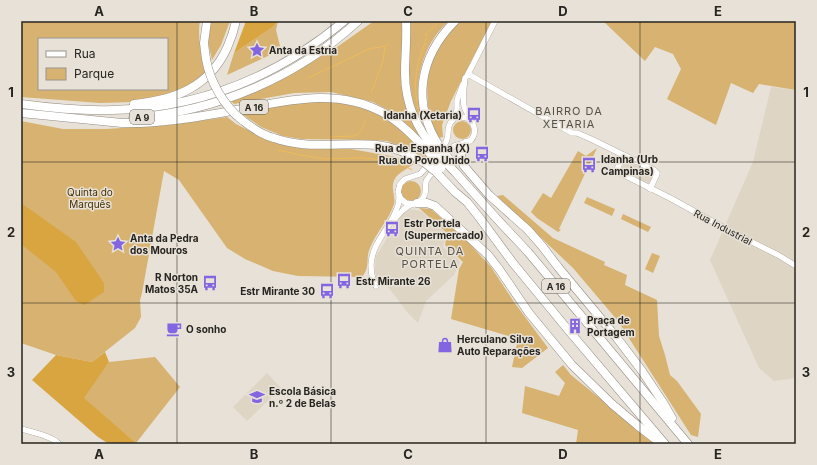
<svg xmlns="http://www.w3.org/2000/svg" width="817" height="465" font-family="Inter,sans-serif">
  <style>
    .built { fill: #dfd5c4 }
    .green { fill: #d7b270; fill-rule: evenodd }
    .forest { fill: #d8a541 }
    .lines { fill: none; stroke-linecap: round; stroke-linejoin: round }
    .stream { stroke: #efbb5a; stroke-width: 1 }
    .minor-casing { stroke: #948e85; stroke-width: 6 }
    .highway-casing { stroke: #948e85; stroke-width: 9 }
    .minor { stroke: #fff; stroke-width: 5.5 }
    .highway { stroke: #fff; stroke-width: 8 }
    .highway-bridge-casing { stroke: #948e85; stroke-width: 9; stroke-linecap: butt }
    .highway-bridge { stroke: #fff; stroke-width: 8 }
    .grid { fill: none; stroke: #272521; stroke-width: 1; stroke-opacity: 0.55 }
    .labels { text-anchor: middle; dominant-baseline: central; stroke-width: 3; stroke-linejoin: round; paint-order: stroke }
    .shield { fill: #e7e1d7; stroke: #615d58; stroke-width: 1 }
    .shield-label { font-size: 9px; font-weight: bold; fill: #272521 }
    .poi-label { font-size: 10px; font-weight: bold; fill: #272521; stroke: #e7e1d7; text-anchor: start }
    .park-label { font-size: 10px; fill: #442f03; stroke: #e7e1d7 }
    .street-label { font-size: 10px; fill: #272521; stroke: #e7e1d7 }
    .neighbourhood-label { font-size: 11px; letter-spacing: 1px; fill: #565149; stroke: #e7e1d7 }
    .neatline { fill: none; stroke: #272521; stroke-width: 1.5 }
    .grid-label { font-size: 13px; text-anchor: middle; font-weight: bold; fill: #272521 }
  </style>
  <rect width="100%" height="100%" fill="#e7e1d7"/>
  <g class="built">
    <path d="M771 87 796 90V378L774 381 759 368 710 260 753 162Z"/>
    <path d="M625 160 654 174 650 184 621 170Z"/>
    <path d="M409 209 421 211 446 233 443 247 456 257 460 262 454 275 426 301 418 323 406 311 396 297 387 286 376 279 375 269 376 256 402 214Z"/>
    <path d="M267 373 281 388 247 421 233 407Z"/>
  </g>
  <g class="green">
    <path d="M21 21H200C197 35 202 61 206 75L188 87 164 95 132 102 100 103 21 97ZM39 39H167V89H39Z"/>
    <path d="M210 21H230L221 45 212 60 208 42Z"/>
    <path d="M278 21 276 30 280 46 270 55 227 75 234 53 273 27Z"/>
    <path d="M374 21H402V88L419 136 394 113 373 102 331 92 294 93 234 104 231 101 286 77 337 47Z"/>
    <path d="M410 21H448C430 39 420 60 418 86 418 95 420 105 421 114L417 117C411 98 408 75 409 55 409 44 411 33 410 21Z"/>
    <path d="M460 21H492L451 101 442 125 443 137 438 138C435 131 431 124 430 117 426 97 425 68 436 50 443 39 451 30 460 21Z"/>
    <path d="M603 21H796V90L759 84 753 93 731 83 716 125 667 99 681 69 673 54 655 47 645 61Z"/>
    <path d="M325 99 348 104 372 110 393 122 405 132 427 157V161L403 147 387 141 371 140 301 139 283 136 261 127 242 114 243 111Z"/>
    <path d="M227 117 236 124 268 140 304 149H351L396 157 414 164C409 167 399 173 396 177 389 187 396 195 394 204 389 220 376 232 370 248 365 259 371 266 362 277L298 276 273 271 245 259 227 248 179 180 164 171 142 293 140 300 141 317 135 328 92 362 56 355 21 343V121L63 129H106L169 125Z"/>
    <circle cx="462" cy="130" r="9"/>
    <path d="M597 148 559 229 561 230 558 232 537 218 531 212 543 193 551 198 578 151 586 156Z"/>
    <circle cx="411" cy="191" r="10"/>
    <path d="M503 195 553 238 605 262 604 265 627 275 625 285 657 300 659 336 665 355 670 375 677 381 701 414 698 437 691 435 618 321 573 268 497 196Z"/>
    <path d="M587 197 615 209 612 216 584 203Z"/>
    <path d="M419 208 431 209 466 240 491 267 514 302 548 348 522 368 512 367 518 339 451 319 459 269 463 262 445 245 447 233Z"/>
    <path d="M623 214 651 227 648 232 621 219Z"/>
    <path d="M652 253 660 256 653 273 645 269Z"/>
    <path d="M155 357 180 387 136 443 83 398 109 362Z"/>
    <path d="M563 365 571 375 656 444H576L578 430 522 413 525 386 559 396 565 383 555 372Z"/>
  </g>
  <g class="forest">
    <path d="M246 21H278L273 27 234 53Z"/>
    <path d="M21 203 76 242 104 283V292L84 305 76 301 56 272 21 244Z"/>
    <path d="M105 352 109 362 84 398 136 443 135 444H109L98 437 32 380 56 355 92 362Z"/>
  </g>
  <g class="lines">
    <g class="stream">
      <path d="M424 35C429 33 435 25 440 21"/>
      <path d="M308 78 369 49 385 46"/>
      <path d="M371 93 383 61 385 46 388 44"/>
      <path d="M423 126C416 105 413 85 418 64 420 54 426 44 427 34"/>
      <path d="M329 137 355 136C361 133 363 128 365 121"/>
      <path d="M278 150 300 155 326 159 356 158H360V156"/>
      <path d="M360 158C378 159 396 160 412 170"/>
    </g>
    <g class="minor-casing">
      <g id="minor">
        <path d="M468 74 572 133H577L591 139 654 170 657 173V174L650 189"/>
        <path d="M467 76 495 21"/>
        <path d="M453 119 457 110V100L463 84"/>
        <path d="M440 150C443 147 446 144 447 139 449 135 447 130 449 126 452 116 463 115 470 120"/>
        <path d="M624 155 616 171 670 198 728 230 778 255 796 266"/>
        <path d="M443 157C446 153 449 148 454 146 460 144 466 144 471 140 481 128 467 117 464 106 462 98 464 87 465 78"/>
        <path d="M413 204 406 203 401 199 398 192 400 184 405 179 420 174 430 163"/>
        <path d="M390 224 403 210 408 206 417 203 423 198 425 194 426 181 436 167"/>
        <path d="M376 286C372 279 371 273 371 265 372 242 390 229 397 208 399 204 399 200 399 196"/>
        <path d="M21 429C32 432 52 436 59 444"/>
      </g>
    </g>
    <g class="highway-casing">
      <g id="highway">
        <path d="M406 21C407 39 405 56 405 73 405 105 417 128 436 152"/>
        <path d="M206 59 204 43 207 21"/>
        <path d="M21 104C51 108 81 111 112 110 199 108 277 77 344 21"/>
        <path d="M134 104C175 100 209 87 227 48 231 39 234 30 236 21"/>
        <path d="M21 113 122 123C160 124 199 117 236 110 286 101 335 87 382 112 402 123 417 140 432 156"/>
        <path d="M133 118C217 111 296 78 358 21"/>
        <path d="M242 120C252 128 262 135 274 138 307 150 343 142 377 145 395 147 410 154 425 163"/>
        <path d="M466 143 461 154V160L464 166 489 195 528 230 542 246 558 267 617 338 642 371 664 404 672 418"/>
        <path d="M440 147C411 104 419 57 455 21"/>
        <path d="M446 163 455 172 497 219 528 252 688 444"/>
        <path d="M436 172 455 192 467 202 479 217 513 263 569 331 665 444"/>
        <path d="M417 203H427L435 206 488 255 499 269 529 313 572 365 612 404 637 425 659 442"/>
      </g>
    </g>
    <use href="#minor" class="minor"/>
    <use href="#highway" class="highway"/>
    <g class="highway-bridge-casing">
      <g id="highway-bridge">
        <path d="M206 59C210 82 224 106 242 120"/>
        <path d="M440 147 449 159"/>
        <path d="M436 152 445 162"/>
        <path d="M432 156 441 168"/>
        <path d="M425 163 436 172"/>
      </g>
    </g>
    <use href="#highway-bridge" class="highway-bridge"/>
  </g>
  <path class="grid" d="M177 21V444M331 21V444M486 21V444M640 21V444M21 162H796M21 303H796"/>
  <defs>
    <g id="sight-bare" transform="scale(1.2)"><path d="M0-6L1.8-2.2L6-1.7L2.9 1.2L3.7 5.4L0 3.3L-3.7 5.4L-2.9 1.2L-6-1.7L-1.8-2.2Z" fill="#8365e1" stroke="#e7e1d7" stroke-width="2.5" paint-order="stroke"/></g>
    <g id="bus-bare" transform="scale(1.2)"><path d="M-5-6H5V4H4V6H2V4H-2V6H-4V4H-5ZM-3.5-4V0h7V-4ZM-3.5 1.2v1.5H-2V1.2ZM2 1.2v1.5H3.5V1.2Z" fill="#8365e1" stroke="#e7e1d7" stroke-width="2.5" paint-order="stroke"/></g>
    <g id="building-bare" transform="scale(1.2)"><path d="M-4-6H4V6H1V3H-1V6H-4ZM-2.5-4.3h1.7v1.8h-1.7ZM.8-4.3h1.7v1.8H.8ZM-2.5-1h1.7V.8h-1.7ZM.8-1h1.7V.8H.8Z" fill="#8365e1" stroke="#e7e1d7" stroke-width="2.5" paint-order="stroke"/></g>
    <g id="cafe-bare" transform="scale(1.2)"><path d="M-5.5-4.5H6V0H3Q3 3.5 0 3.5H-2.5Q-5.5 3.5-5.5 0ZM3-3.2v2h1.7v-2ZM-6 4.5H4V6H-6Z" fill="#8365e1" stroke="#e7e1d7" stroke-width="2.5" paint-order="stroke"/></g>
    <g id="shop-bare" transform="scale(1.2)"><path d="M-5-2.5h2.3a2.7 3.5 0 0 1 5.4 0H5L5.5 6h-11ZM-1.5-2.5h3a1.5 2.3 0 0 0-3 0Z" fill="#8365e1" stroke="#e7e1d7" stroke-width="2.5" paint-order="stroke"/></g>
    <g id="school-bare" transform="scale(1.2)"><path d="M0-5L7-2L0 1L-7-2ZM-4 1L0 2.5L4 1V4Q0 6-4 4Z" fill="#8365e1" stroke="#e7e1d7" stroke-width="2.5" paint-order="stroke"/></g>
  </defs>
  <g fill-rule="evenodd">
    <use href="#sight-bare" x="257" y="50"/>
    <use href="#bus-bare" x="474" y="115"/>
    <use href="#bus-bare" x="482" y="154"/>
    <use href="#bus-bare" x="589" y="165"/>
    <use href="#bus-bare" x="392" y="229"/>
    <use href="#sight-bare" x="118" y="244"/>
    <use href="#bus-bare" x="344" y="281"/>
    <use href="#bus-bare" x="210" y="283"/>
    <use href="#bus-bare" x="327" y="291"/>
    <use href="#building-bare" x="575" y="326"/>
    <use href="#cafe-bare" x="174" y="329"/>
    <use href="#shop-bare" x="445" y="345"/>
    <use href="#school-bare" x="257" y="397"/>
  </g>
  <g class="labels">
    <g class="shield">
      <rect x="240" y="100" width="28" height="14" rx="3"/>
      <rect x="130" y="110" width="24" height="14" rx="3"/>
      <rect x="542" y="279" width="28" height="14" rx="3"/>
    </g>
    <g class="shield-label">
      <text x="254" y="107">A 16</text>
      <text x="142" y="117">A 9</text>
      <text x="556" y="286">A 16</text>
    </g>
    <g class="poi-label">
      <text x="269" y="50">Anta da Estria</text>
      <text x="462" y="115" text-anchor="end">Idanha (Xetaria)</text>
      <text x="470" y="148" text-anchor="end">Rua de Espanha (X)<tspan x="470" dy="12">Rua do Povo Unido</tspan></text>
      <text x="601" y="159">Idanha (Urb<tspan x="601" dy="12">Campinas)</tspan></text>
      <text x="404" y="223">Estr Portela<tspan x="404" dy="12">(Supermercado)</tspan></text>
      <text x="130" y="238">Anta da Pedra<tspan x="130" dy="12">dos Mouros</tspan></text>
      <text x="198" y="277" text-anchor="end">R Norton<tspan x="198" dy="12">Matos 35A</tspan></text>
      <text x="356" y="281">Estr Mirante 26</text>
      <text x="315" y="291" text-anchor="end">Estr Mirante 30</text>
      <text x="587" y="320">Praça de<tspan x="587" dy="12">Portagem</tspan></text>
      <text x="186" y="329">O sonho</text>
      <text x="457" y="339">Herculano Silva<tspan x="457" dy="12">Auto Reparações</tspan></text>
      <text x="269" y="391">Escola Básica<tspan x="269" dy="12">n.º 2 de Belas</tspan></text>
    </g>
    <g class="park-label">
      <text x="90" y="192">Quinta do<tspan x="90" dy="12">Marquês</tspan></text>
    </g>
    <g class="street-label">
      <text transform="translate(723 227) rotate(28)">Rua Industrial</text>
    </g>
    <g class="neighbourhood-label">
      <text x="569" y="111">BAIRRO DA<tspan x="569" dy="13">XETARIA</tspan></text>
      <text x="430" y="251">QUINTA DA<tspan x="430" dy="13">PORTELA</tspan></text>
    </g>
  </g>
  <rect width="817" height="465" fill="none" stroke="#e7e1d7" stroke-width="44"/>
  <rect x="38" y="38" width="130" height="52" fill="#e7e1d7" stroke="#9a968e"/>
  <rect x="46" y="51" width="20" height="6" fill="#ffffff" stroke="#9a968e"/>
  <text x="74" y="58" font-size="12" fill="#272521">Rua</text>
  <rect x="46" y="68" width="20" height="12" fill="#d7b270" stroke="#9a968e"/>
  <text x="74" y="78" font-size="12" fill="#272521">Parque</text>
  <rect x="22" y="22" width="773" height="421" class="neatline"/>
  <g class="grid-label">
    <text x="99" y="16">A</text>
    <text x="254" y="16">B</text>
    <text x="408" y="16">C</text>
    <text x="563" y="16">D</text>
    <text x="718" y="16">E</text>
    <text x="11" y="97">1</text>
    <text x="806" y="97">1</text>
    <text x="11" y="237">2</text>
    <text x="806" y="237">2</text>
    <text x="11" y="377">3</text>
    <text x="806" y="377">3</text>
    <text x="99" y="459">A</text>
    <text x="254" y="459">B</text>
    <text x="408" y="459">C</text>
    <text x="563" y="459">D</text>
    <text x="718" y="459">E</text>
  </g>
</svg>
